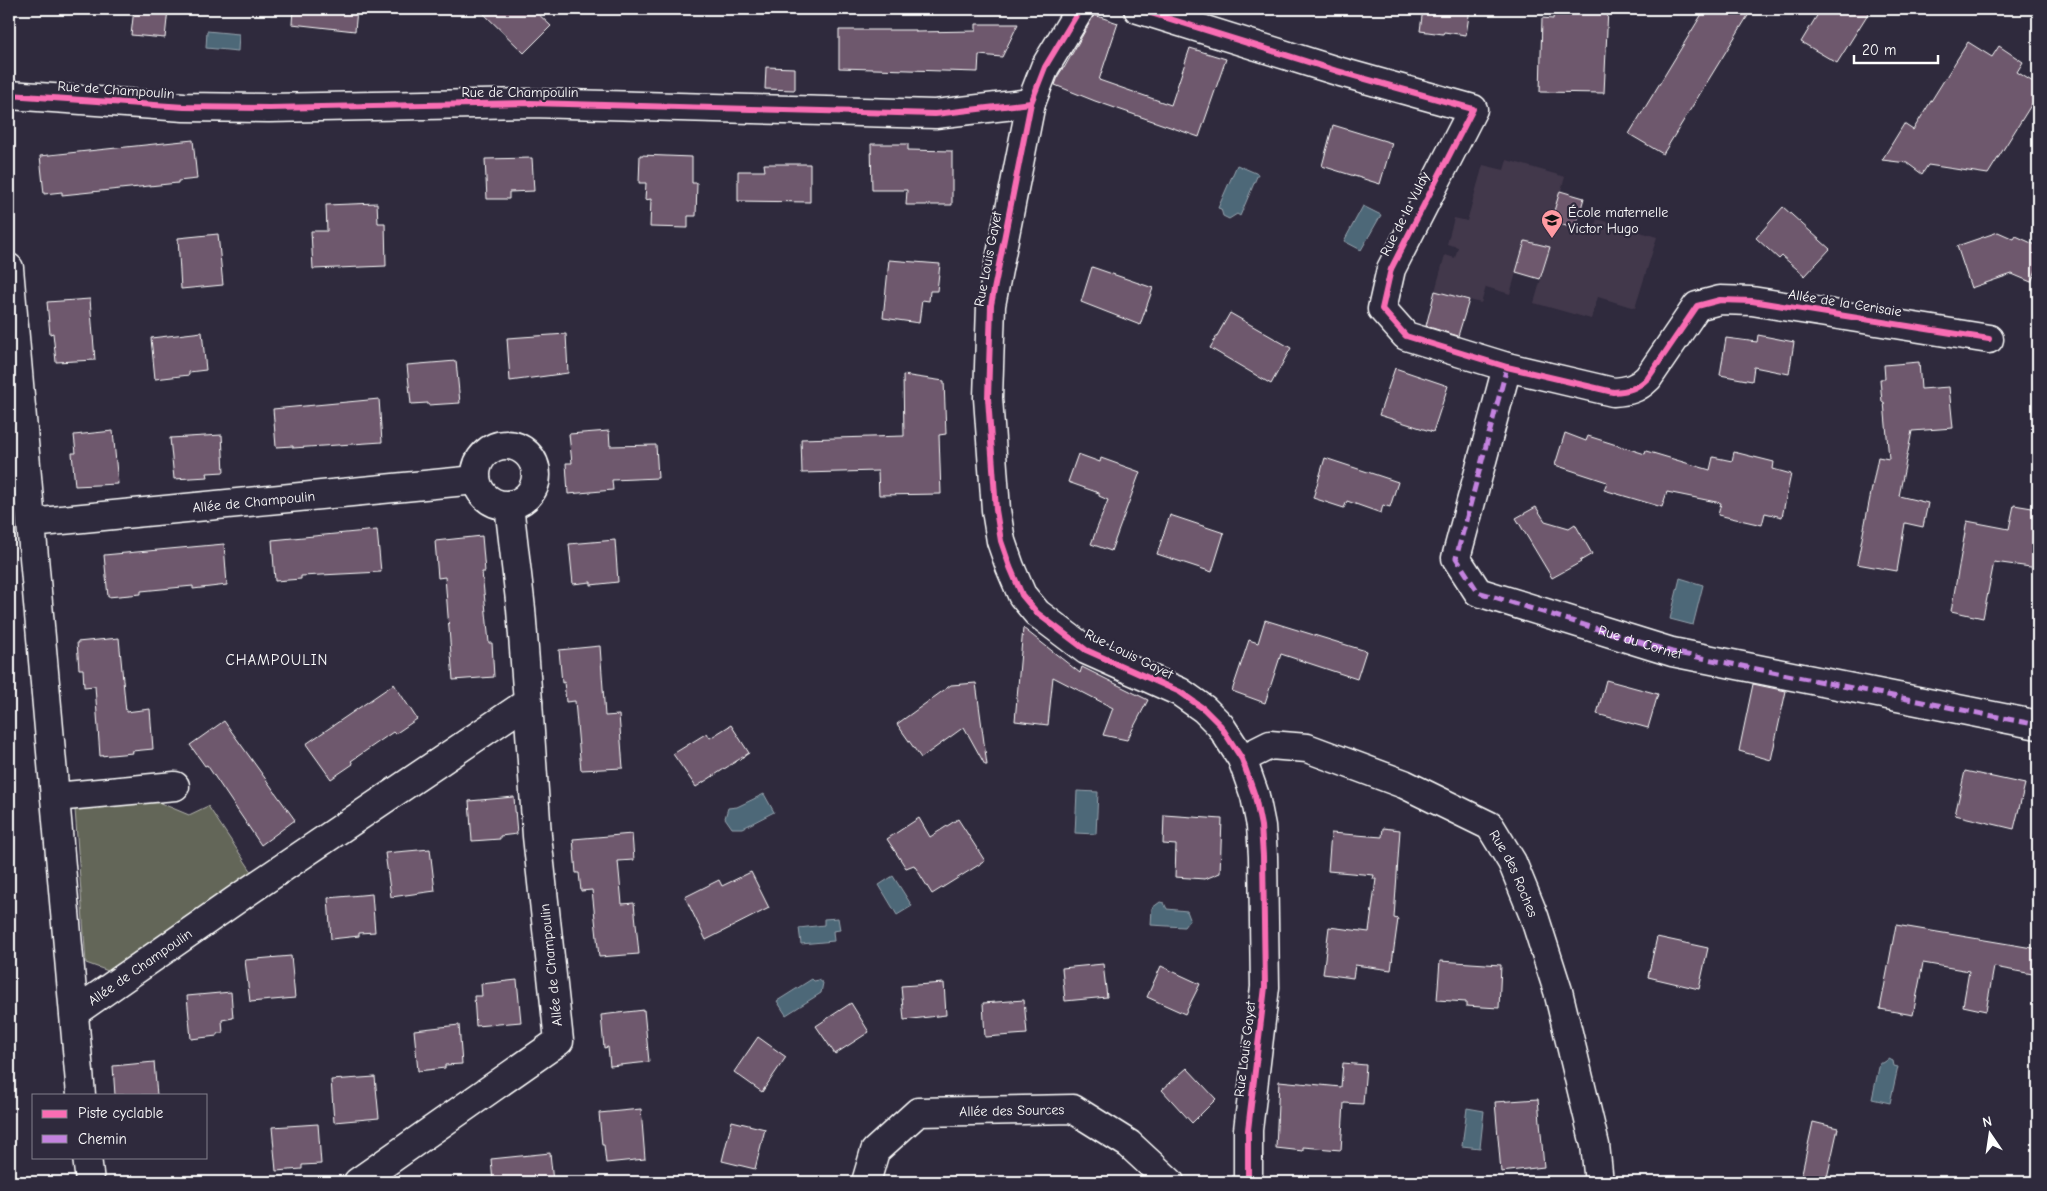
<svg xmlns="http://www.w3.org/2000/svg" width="2047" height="1191" font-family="'Comic Neue',sans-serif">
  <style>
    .built { fill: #42384b }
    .green { fill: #636658; stroke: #b1b2ac }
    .water { fill: #4e6778; stroke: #95a4ae }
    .building { fill: #6e586d; stroke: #fff }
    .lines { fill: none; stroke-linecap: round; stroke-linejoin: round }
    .street-casing { stroke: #fff; stroke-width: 31 }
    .street { stroke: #2f2a3d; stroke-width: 28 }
    .quiet { stroke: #c483df; stroke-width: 5; stroke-dasharray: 10 5; stroke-linecap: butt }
    .cycleway-casing { stroke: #2f2a3d; stroke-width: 9 }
    .cycleway { stroke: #f96db3; stroke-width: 6 }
    .labels { text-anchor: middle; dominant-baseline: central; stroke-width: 4.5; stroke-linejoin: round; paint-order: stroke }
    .street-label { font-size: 14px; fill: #fff; stroke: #2f2a3d }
    .poi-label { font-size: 14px; fill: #fff; stroke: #2f2a3d; text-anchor: start }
    .neighbourhood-label { font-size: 15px; letter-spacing: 1px; fill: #fff; stroke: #2f2a3d }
  </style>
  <rect width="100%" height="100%" fill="#2f2a3d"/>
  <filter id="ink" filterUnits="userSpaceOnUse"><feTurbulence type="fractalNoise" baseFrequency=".02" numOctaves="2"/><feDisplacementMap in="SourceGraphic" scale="10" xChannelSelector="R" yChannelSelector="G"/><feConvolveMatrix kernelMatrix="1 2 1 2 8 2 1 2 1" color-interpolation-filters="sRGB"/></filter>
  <g filter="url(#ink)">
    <path class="built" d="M1507 160 1565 177 1552 221 1592 234 1597 219 1657 237 1635 308 1598 297 1591 319 1534 303 1550 248 1525 241 1510 294 1486 287 1481 303 1435 291 1445 255 1455 258 1458 247 1447 244 1454 218 1467 221 1483 165 1504 170Z"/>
    <path class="green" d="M146 797 189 815 208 806 256 878 111 972 86 963 75 809Z"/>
    <g class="water">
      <path d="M207 31 239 34 238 51 206 48Z"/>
      <path d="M1237 165 1258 174 1240 216 1237 214 1229 219 1223 216 1221 209 1218 208Z"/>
      <path d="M1363 206 1381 215 1361 250 1344 241Z"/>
      <path d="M1680 578 1703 585 1693 625 1670 619Z"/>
      <path d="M1077 791 1098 792 1096 834 1075 833Z"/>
      <path d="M764 794 774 812 743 828H732L725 818 728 808 737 807Z"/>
      <path d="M893 876 912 906 897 915 879 885Z"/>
      <path d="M1160 902 1164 903 1167 909 1187 911 1190 919 1184 927 1151 925 1152 908Z"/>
      <path d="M838 918 840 930 833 931 834 941 801 944 799 928 824 925V919Z"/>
      <path d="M812 979 814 981 819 980 823 983 821 993 786 1015 777 1001Z"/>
      <path d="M1889 1059 1893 1061 1894 1066 1898 1067 1890 1103 1872 1099 1880 1063H1883Z"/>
      <path d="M1467 1108 1484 1111 1480 1148 1462 1146Z"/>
    </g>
    <g class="building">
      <path d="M134 9H168L165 38 131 35Z"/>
      <path d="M293 9H357L355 31 292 24Z"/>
      <path d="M479 9H533L551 26 524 53Z"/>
      <path d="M1423 9H1470L1466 35 1444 32 1443 34 1420 31Z"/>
      <path d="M1554 9H1608L1604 93 1540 92 1542 18 1553 19Z"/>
      <path d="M1705 9H1752L1663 154 1629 134Z"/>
      <path d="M1821 9H1871L1837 63 1801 42Z"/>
      <path d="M1094 15 1118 23 1099 80 1171 105 1190 48 1226 59 1199 137 1095 101 1055 85 1059 74 1063 68H1064Z"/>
      <path d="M976 24H1018L1002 57 979 55 978 72 839 68V30H916V32L976 31Z"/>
      <path d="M1968 42 1992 57 1999 46 2023 62 2017 72 2038 85V94L1988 174 1928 165 1922 174 1907 163 1882 160 1904 124 1913 130Z"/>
      <path d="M766 67 795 68V90L765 89Z"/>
      <path d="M1333 125 1392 143 1380 184 1322 166Z"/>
      <path d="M193 140 197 179 178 181V183L62 195V192L44 194 40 156Z"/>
      <path d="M871 144H908V150L952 151V205H906L907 190H872Z"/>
      <path d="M640 155 692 157V183H697L696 216H688V228L650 227 651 199 645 200 646 183H639Z"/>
      <path d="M532 158 534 191 509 192V199H487L485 159Z"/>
      <path d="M764 164H810V202L738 201V171H765Z"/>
      <path d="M1560 191 1584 198 1575 229 1551 221Z"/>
      <path d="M377 203 378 223H385L386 266 313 269 311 231H327L326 205Z"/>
      <path d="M1783 207 1830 249 1805 276 1782 256 1779 259 1756 238Z"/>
      <path d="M1998 232 2014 239 2016 236 2038 246V266L2031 282 2012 274 1971 288 1957 246Z"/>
      <path d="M218 234 223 285 181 289 178 238Z"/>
      <path d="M1525 241 1550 247 1540 279 1516 272Z"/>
      <path d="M889 260 940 264 937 291H930L929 301 922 300 919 323 883 318Z"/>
      <path d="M1092 267 1153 288 1140 325 1081 302Z"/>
      <path d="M1435 291 1469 300 1458 336 1426 326Z"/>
      <path d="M90 299 95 360 56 362 53 333 50 334 47 302Z"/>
      <path d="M1230 313 1291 348 1271 384 1210 348Z"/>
      <path d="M202 332 206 370 189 372V375L155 379 151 338Z"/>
      <path d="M566 334 568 373 510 381 507 338Z"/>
      <path d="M1758 335 1794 342 1789 374 1754 367 1752 381 1720 375 1726 338 1757 342Z"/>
      <path d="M456 361 460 403 428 405V403L411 404 407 365Z"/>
      <path d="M1919 362 1921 389 1949 387 1953 428 1912 431 1899 496 1928 503 1923 527 1905 523 1897 571 1857 564 1878 457 1889 459 1884 402H1882L1880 379H1885L1884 365Z"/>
      <path d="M1395 368 1448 386 1433 432 1379 415Z"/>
      <path d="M903 375 944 381 946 434 939 435 941 494 879 495 878 471 802 473 801 439 904 436Z"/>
      <path d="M379 399 382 442 293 448V446L276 447 273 409Z"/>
      <path d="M113 431 118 484 75 486 72 453H76L74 435Z"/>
      <path d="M609 431 610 446 656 445 658 478 612 480 613 490 568 494 566 463H572L569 434Z"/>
      <path d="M1565 433 1586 441 1588 436 1645 454 1646 451 1710 470 1713 457 1732 461 1734 452 1774 462 1773 469 1791 474 1782 517 1765 513 1762 525 1718 515 1721 503 1667 492 1662 507 1604 490 1607 482 1555 465Z"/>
      <path d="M222 435 224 472 207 473 208 477 174 479 170 438Z"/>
      <path d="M1078 454 1100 462 1101 458 1140 472 1111 551 1091 544 1108 500 1099 496V493L1068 482Z"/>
      <path d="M1325 458 1398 482 1390 507 1383 505 1381 513 1347 501 1344 508 1313 498Z"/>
      <path d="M2014 505 2038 509V568L1994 562 1983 618 1951 611 1967 521 2009 529Z"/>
      <path d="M1536 507 1545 521 1569 528 1575 524 1592 554 1580 561 1581 562 1552 578 1516 518Z"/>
      <path d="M1170 515 1224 533 1212 572 1157 554Z"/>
      <path d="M377 530 381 572 301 576V579L275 581 272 540Z"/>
      <path d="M482 536 485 572H482L489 643H492L494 677 453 680 445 577 438 578 435 541Z"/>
      <path d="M615 540 618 582 591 585V582L573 584 569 544Z"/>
      <path d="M224 544 227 585 193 589V586L141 591V594L108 597 104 555Z"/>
      <path d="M1265 620 1366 651 1357 679 1281 654 1265 703 1232 691 1249 640 1258 643Z"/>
      <path d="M1023 628 1080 673 1082 667 1148 700 1127 740 1103 735 1113 708 1053 677 1048 725 1015 721Z"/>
      <path d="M119 638 126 712 150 709 153 749 132 751 133 753 100 756 95 686 84 687 83 669H79L77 642Z"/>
      <path d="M600 646 605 716 619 715 623 768 581 770 575 701 566 702 564 682 562 683 559 650Z"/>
      <path d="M1606 680 1658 694 1648 728 1597 714Z"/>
      <path d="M976 683 987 765H985L964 727 921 758 897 724 951 685Z"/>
      <path d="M394 684 417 719 395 734 393 732 351 761 353 764 331 779 306 744Z"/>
      <path d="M1753 684 1786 691 1771 760 1739 751Z"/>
      <path d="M224 721 295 820 261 845 207 765 205 766 190 745Z"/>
      <path d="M731 725 749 753 696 787 673 754 707 733 710 738Z"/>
      <path d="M1965 771 2025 784 2014 829 1955 815Z"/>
      <path d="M514 797 517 834 500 836V839L472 841 469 801Z"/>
      <path d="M1164 815 1222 819 1220 873 1205 879 1175 877 1176 845 1163 844Z"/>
      <path d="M919 818 930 837 958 819 985 861 932 894 914 865 906 868 887 839Z"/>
      <path d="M1383 828 1400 830 1394 918 1398 919 1391 970 1355 965 1353 978 1323 974 1329 927 1369 932 1376 879H1373L1374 875 1328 871 1331 833 1382 837Z"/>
      <path d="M632 834 634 860 618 861 622 904 634 903 639 954 599 957 592 890 581 891 579 873H576L573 839Z"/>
      <path d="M430 849 435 891 391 897 385 853Z"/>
      <path d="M751 872 769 908 706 940 685 897 719 880 722 886Z"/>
      <path d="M372 894 375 932 359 933V936L331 939 328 898Z"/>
      <path d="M1896 925 2038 949V975L1994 967 1986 1011 1963 1006 1969 971 1923 963 1913 1015 1880 1009Z"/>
      <path d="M1657 937 1708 948 1699 989 1648 977Z"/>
      <path d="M291 956 295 998 250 1002 245 960Z"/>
      <path d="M1440 961 1501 965 1499 1008 1466 1006V1002L1437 1000Z"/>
      <path d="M1103 964 1107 997 1065 1001 1062 968Z"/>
      <path d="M1161 966 1200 984 1185 1014 1147 997Z"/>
      <path d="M517 980 521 1022 476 1026 474 996H482L481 984Z"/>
      <path d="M944 983 946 1015 904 1020 901 986Z"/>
      <path d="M231 992 233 1018 222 1020 223 1033H217V1036L191 1039 187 996Z"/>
      <path d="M1024 1000 1027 1034 985 1037 983 1003Z"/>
      <path d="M851 1003 869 1032 835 1054 816 1026Z"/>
      <path d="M644 1010 649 1062 610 1066 608 1047 604 1048 601 1015Z"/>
      <path d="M459 1025 462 1064 445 1065V1068L418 1071 414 1030Z"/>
      <path d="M758 1037 786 1057 762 1092 734 1072Z"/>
      <path d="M154 1062 157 1095H115L113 1066Z"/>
      <path d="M1343 1063 1366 1065 1363 1104 1344 1103 1341 1150 1303 1147V1151L1276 1148 1279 1081 1341 1087Z"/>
      <path d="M1187 1068 1216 1099 1192 1123 1162 1090Z"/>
      <path d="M375 1077 379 1118 334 1122 331 1080Z"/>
      <path d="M1538 1099 1544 1167 1501 1172 1495 1102Z"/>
      <path d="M641 1109 645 1159 606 1163 604 1145H602L599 1113Z"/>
      <path d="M732 1121 765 1129 755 1169 722 1161Z"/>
      <path d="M1813 1122 1838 1128 1826 1182H1800Z"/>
      <path d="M318 1124 321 1164 302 1165V1169L276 1171 272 1127Z"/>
      <path d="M550 1153 553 1182H493L491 1159Z"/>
    </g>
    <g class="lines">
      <g class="street-casing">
        <g id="street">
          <path d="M1080 9 1045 67 1031 103 991 305 988 398 996 510 1001 541 1010 567 1022 595 1037 613 1086 650 1180 692 1204 709 1220 725 1242 759 1255 796 1261 826 1263 856 1265 987 1248 1130V1182"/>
          <path d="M1138 9 1337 71 1473 109 1391 269 1382 309 1406 336 1507 367 1613 392C1628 391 1637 389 1648 378L1697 306 1720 300 1752 301 1989 339"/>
          <path d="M9 95 184 107 269 108 531 103 935 114 1031 103"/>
          <path d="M9 268 31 523"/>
          <path id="s1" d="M1507 367 1456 558 1478 592 1672 652 2038 725"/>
          <circle cx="506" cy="475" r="30"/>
          <path id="s2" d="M1242 759 1270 745 1307 748 1404 784 1490 826 1512 862 1534 916 1558 991 1595 1145 1599 1182"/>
          <path d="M55 797 175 786"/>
          <path id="s3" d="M75 1012 250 890 528 702 521 609 509 505"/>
          <path id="s4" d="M81 1095 31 523 476 480"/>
          <path d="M87 1157 90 1182"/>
          <path d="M358 1182 559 1041 537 836 528 702"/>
          <path id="s5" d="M866 1182 875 1151 918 1112 1073 1109 1129 1144 1170 1182"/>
        </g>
      </g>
      <use href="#street" class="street"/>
      <path class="quiet" d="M1507 367 1456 558 1478 592 1672 652 2038 725"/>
      <g class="cycleway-casing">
        <g id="cycleway">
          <path d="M1080 9 1045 67 1031 103 991 305 988 398 996 510 1001 541 1010 567 1022 595 1037 613 1086 650 1180 692 1204 709 1220 725 1242 759 1255 796 1261 826 1263 856 1265 987 1248 1130V1182"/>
          <path d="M1138 9 1337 71 1473 109 1391 269 1382 309 1406 336 1507 367 1613 392C1628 391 1637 389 1648 378L1697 306 1720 300 1752 301 1989 339"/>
          <path d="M9 95 184 107 269 108 531 103 935 114 1031 103"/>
        </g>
      </g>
      <use href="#cycleway" class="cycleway"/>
    </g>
  </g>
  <defs>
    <g id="school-pin" transform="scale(1.125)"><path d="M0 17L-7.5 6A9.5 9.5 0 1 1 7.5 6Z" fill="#ff9aa2" stroke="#2f2a3d"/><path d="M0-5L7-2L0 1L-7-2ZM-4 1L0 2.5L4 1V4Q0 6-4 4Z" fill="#111"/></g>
  </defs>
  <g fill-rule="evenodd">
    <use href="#school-pin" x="1552" y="220"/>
  </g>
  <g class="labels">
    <g class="street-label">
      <text transform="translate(116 90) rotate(4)">Rue de Champoulin</text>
      <text x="520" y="92">Rue de Champoulin</text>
      <text transform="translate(1405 214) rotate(-63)">Rue de la Vuldy</text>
      <text transform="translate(988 259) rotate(-79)">Rue Louis Gayet</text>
      <text transform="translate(1845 303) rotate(9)">Allée de la Cerisaie</text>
      <text stroke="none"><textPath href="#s4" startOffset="798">Allée de Champoulin</textPath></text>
      <text stroke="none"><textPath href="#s1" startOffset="408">Rue du Cornet</textPath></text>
      <text transform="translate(1129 654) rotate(26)">Rue Louis Gayet</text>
      <text stroke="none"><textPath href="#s2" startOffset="321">Rue des Roches</textPath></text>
      <text transform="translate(551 965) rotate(-96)">Allée de Champoulin</text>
      <text stroke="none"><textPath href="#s3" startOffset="79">Allée de Champoulin</textPath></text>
      <text transform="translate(1245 1049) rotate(-83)">Rue Louis Gayet</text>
      <text stroke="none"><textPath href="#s5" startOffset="184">Allée des Sources</textPath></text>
    </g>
    <g class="poi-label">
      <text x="1568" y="212">École maternelle<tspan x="1568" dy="16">Victor Hugo</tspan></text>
    </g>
    <g class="neighbourhood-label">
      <text x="277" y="660">CHAMPOULIN</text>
    </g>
  </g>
  <rect width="2047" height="1191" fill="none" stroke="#2f2a3d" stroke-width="30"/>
  <rect x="15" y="15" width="2017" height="1161" fill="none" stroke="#fff" stroke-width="2" filter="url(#ink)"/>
  <rect x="32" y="1094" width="175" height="65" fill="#2f2a3d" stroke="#827f8b"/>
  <rect x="42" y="1110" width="25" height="8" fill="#f96db3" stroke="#827f8b"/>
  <text x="78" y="1118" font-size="15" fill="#ffffff">Piste cyclable</text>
  <rect x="42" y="1135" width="25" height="8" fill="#c483df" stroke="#827f8b"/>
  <text x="78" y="1144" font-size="15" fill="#ffffff">Chemin</text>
  <g transform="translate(1990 1134) rotate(347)" stroke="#2f2a3d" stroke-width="4" paint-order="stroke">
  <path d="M0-4L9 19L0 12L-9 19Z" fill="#ffffff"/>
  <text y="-8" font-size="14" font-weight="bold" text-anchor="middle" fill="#ffffff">N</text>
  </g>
  <path d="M1854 55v8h84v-8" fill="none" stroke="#ffffff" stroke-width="2.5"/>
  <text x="1862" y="55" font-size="15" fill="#ffffff" stroke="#2f2a3d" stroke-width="4" paint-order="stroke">20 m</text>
</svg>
